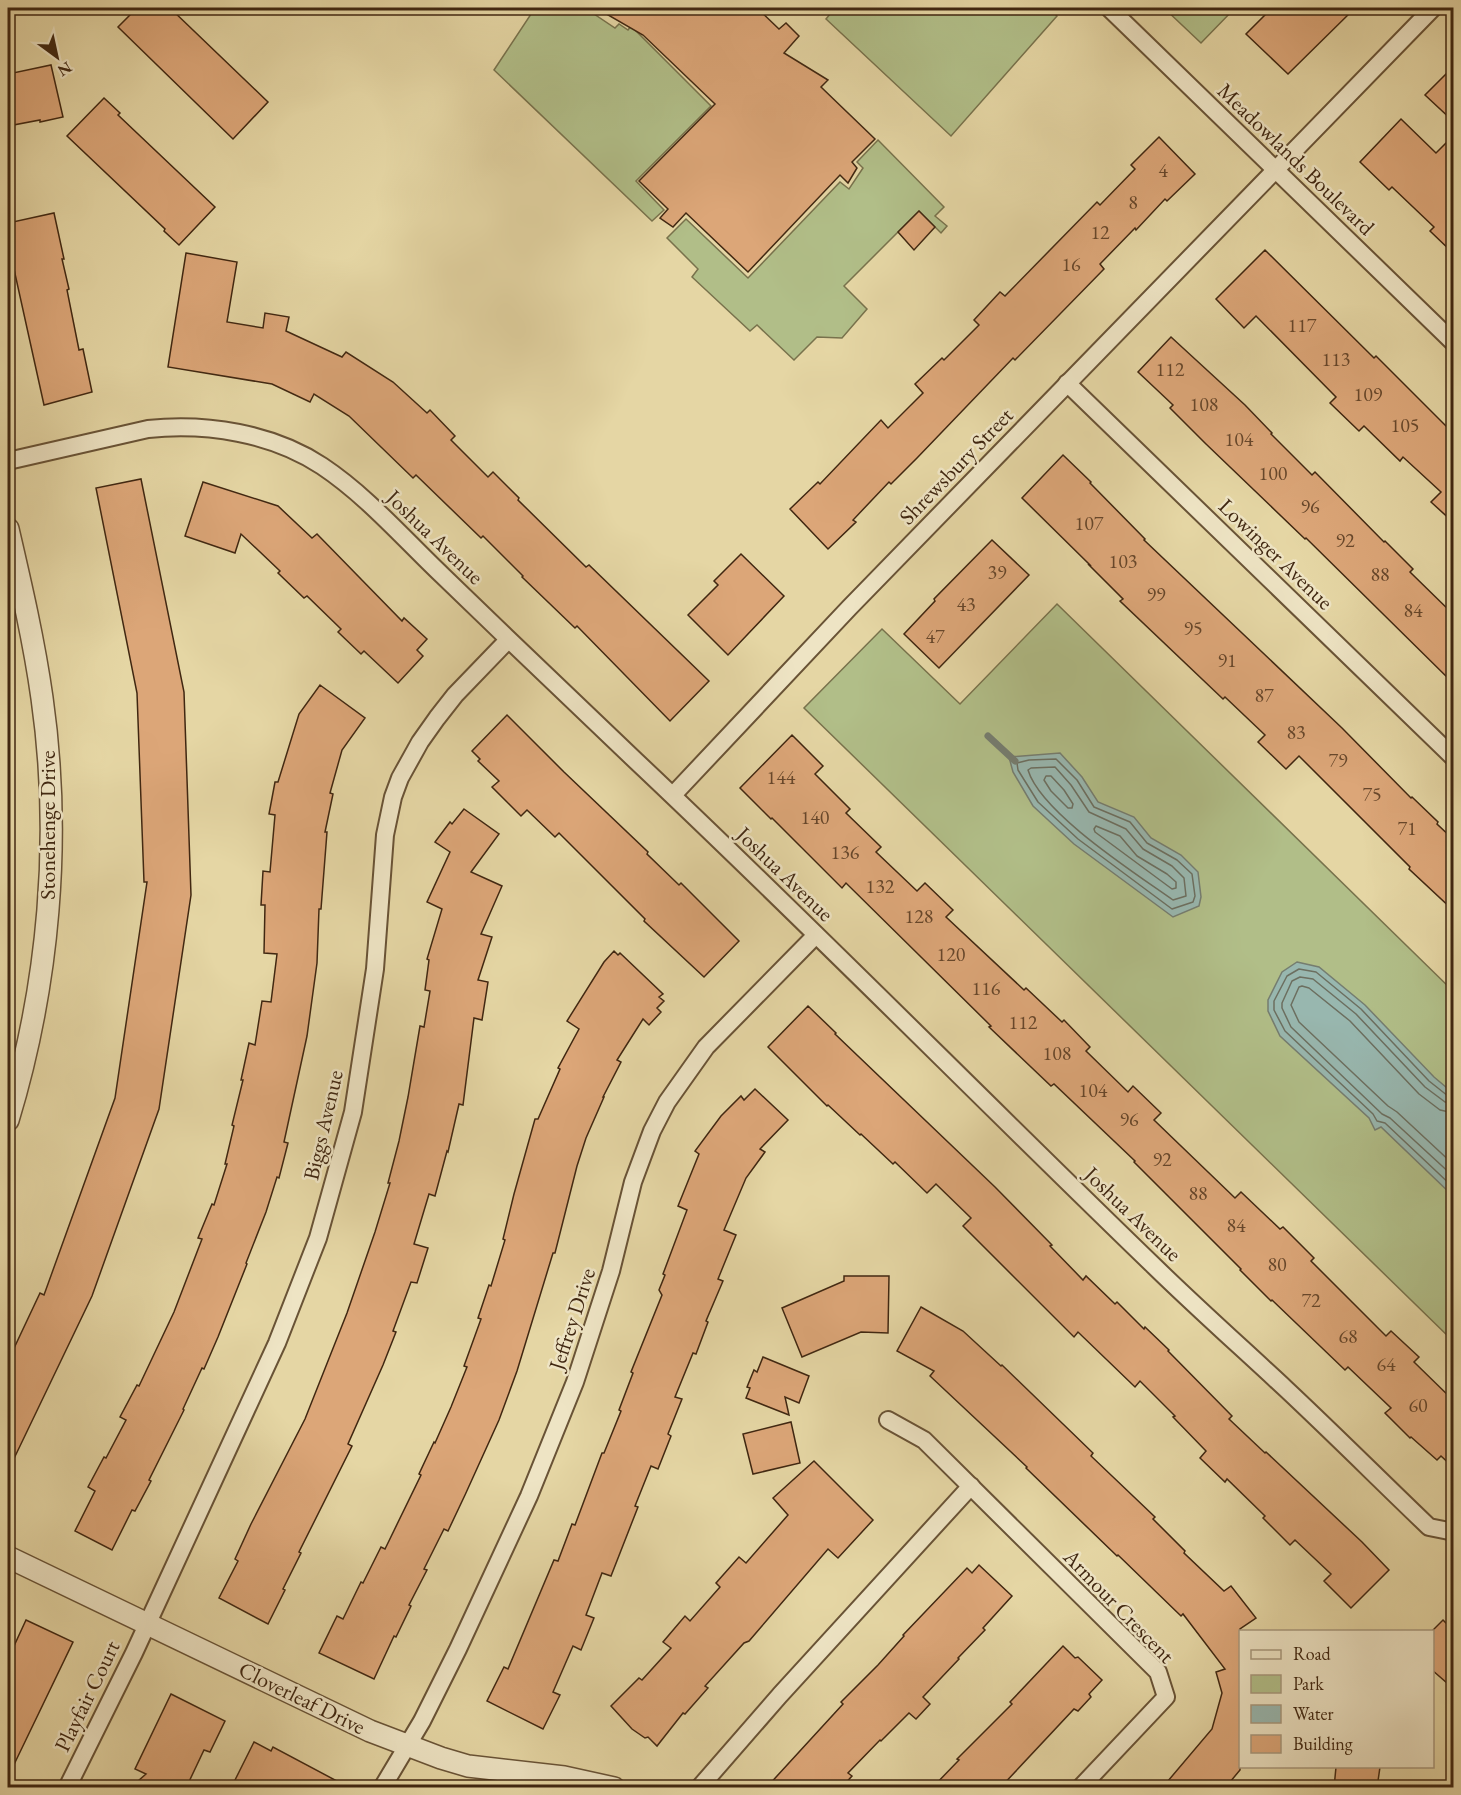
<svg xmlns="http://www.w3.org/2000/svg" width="1461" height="1795" font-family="'EB Garamond',serif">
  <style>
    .green { fill: #b1be88; stroke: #78724c; stroke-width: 1.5 }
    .water { fill: #98b7af; stroke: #757d70; stroke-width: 1.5 }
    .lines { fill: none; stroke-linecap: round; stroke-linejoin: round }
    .shore { stroke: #6c6f60; stroke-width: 1.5 }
    .stream { stroke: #757d70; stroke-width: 7 }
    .building { fill: #dca678; stroke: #402711; stroke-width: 1.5 }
    .minor-casing { stroke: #695336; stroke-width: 20 }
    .tertiary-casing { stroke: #695336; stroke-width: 24 }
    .minor { stroke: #eee4c4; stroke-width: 16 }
    .tertiary { stroke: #eee4c4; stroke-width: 21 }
    .labels { text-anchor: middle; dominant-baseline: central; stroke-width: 5; stroke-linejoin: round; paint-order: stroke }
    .number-label { font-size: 20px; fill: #67472b }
    .street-label { font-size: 22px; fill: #402711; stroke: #eee4c4 }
  </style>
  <rect width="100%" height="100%" fill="#e5d6a4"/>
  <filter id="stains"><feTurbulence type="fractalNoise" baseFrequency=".00333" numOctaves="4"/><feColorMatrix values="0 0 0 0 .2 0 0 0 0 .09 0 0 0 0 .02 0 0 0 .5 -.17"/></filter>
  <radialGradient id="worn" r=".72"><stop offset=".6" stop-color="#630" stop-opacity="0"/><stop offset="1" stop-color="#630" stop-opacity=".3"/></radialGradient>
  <g class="green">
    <path d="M535 8H585L615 28 619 24 628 30 631 26 711 106 636 181 664 210 652 221 494 70Z"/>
    <path d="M835 8H1049L1057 16 951 136 826 19Z"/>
    <path d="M1164 8H1235L1201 43Z"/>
    <path d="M878 140 944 207 935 216 947 226 941 233 919 211 844 286 867 309 842 338 817 337 794 360 757 325 750 331 692 277 698 269 667 238 686 219 748 278 840 182 849 189 863 168 857 162Z"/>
    <path d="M1057 604 1453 991V1341L804 708 882 629 960 704Z"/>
  </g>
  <g class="water">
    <path d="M1060 753 1082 777 1098 802 1134 817 1151 838 1181 855 1198 872 1201 897 1199 906 1173 917 1074 844 1033 806 1013 772 1009 757Z"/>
    <path d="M1297 962 1319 967 1365 1005 1434 1077 1453 1093V1196L1381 1127 1375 1130 1369 1118 1280 1036 1268 1011V1000L1282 972Z"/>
  </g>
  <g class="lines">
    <g class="shore">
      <path d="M1056 759 1077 780 1094 807 1130 822 1147 843 1177 860 1192 874 1195 896 1193 902 1172 909 1078 839 1038 802 1018 770 1017 763 1029 760Z"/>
      <path d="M1055 767 1071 785 1089 812 1126 829 1143 849 1172 866 1184 878 1186 896 1173 900C1135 873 1041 813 1028 770L1031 768Z"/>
      <path d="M1046 776H1051L1064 790 1073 804 1072 808H1068L1051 791 1044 780Z"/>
      <path d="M1096 826 1120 836 1137 856 1167 874 1176 882V888L1172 889 1095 832 1094 829Z"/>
      <path d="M1454 1097 1448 1096 1429 1081 1361 1009 1316 972 1299 969 1287 976 1274 1001V1010L1285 1031 1373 1114 1377 1121 1385 1123 1454 1188"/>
      <path d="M1454 1104 1445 1102 1425 1087 1356 1014 1313 979 1300 977 1292 981 1282 1003V1008L1291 1027 1382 1114 1390 1118 1454 1177"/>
      <path d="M1454 1113 1440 1110 1419 1094 1350 1021 1309 988 1302 986 1299 987 1291 1005 1299 1022 1388 1106 1397 1112 1454 1165"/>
    </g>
    <path class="stream" d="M988 736 1015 761"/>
  </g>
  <g class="building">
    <path d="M137 8H170L268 102 233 139 118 27Z"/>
    <path d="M596 8H757L779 29 786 23 799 36 784 53 828 80 821 87 875 139 852 162 857 168 848 183 840 175 748 272 686 213 673 227 660 218 668 209 639 181 715 104 643 35Z"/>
    <path d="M1272 8H1355L1288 74 1246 34Z"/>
    <path d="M51 65 63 117 40 122V120L8 126V74Z"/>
    <path d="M1454 66V122L1425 95Z"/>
    <path d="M104 98 120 113 118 115 215 207 179 245 164 231 165 229 67 136Z"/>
    <path d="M1401 119 1436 153 1454 135V254L1430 231 1434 227 1392 187 1389 190 1360 162Z"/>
    <path d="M1159 137 1195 174 1167 201 1165 199 1136 230 1135 228 1100 264 1104 269 1015 360 1013 358 917 458 891 484 889 482 853 520 856 522 828 549 790 509 818 482 820 484 881 420 888 428 923 393 915 384 942 358 944 360 979 325 974 320 1000 292 1005 296 1097 202 1100 205 1135 169 1131 165Z"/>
    <path d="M919 211 935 227 914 250 898 232Z"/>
    <path d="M54 213 64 259H62L69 289 67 290 79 350 83 349 92 392 44 405 8 242V223Z"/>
    <path d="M1265 250 1374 358 1376 356 1454 434V523L1431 502 1441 492 1403 457 1400 461 1364 426 1359 431 1330 403 1336 397 1256 316 1244 328 1216 299Z"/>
    <path d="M186 253 237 262 227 322 263 328 265 313 289 317 286 331 342 357 346 352 393 382 427 413 430 410 455 436 451 440 488 477 493 472 519 498 518 500 586 567 589 565 709 681 670 721 577 626 575 628 522 577 523 576 483 536 481 538 416 475 413 478 349 416 314 394 310 402 272 384 168 367Z"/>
    <path d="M1171 337 1245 405 1272 433 1271 434 1312 475 1315 472 1384 542 1385 541 1413 569 1410 572 1454 615V684L1306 538 1305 539 1206 444 1170 408 1173 405 1138 372Z"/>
    <path d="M1063 455 1091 482 1090 483 1145 539 1144 540 1342 728 1411 798 1412 797 1438 822 1437 824 1454 840V911L1409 869 1410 867 1299 756 1286 769 1258 742 1265 735 1225 697 1223 699 1120 601 1123 599 1089 565H1090L1022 498Z"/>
    <path d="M141 479 184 692 191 895 159 1109 92 1296 8 1471V1361L40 1293 44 1295 115 1098 147 882H144L137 693 96 488Z"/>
    <path d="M203 482 278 506 312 538 317 534 402 621 404 618 427 639 417 650 423 656 398 683 364 651 361 654 338 632 341 629 307 596 304 598 278 573 280 571 241 534 235 553 185 536Z"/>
    <path d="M992 540 1029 575 939 668 904 634 935 601 934 599Z"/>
    <path d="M741 554 784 596 728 655 688 615 718 585 714 581Z"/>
    <path d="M320 685 365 718 342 750 330 793 333 794 325 832H327L321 909H319L317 963 307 1036 284 1142 288 1143 279 1178 277 1177 266 1212 246 1263 247 1264 218 1337 204 1369 202 1368 183 1409 184 1410 149 1480 151 1481 135 1511 132 1510 112 1550 75 1531 95 1491 88 1487 104 1457 106 1458 126 1420 120 1417 137 1385 139 1386 174 1312 202 1239 198 1238 212 1204 214 1205 227 1164H225L234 1126 232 1125 243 1080H241L249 1043 255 1045 262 1001 271 1002 277 954 264 953 265 905H261L263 871 270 872 275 815 269 814 275 782H278L299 714Z"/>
    <path d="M507 715 564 772 648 852 647 854 679 885 681 883 739 941 704 977 644 921 645 919 559 833 555 837 527 810 521 816 492 787 499 781 478 761 480 759 472 751Z"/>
    <path d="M792 735 823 766 815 774 850 809 846 813 881 847 876 852 917 891 925 883 953 910 946 917 1024 990 1026 988 1062 1022 1064 1020 1090 1047 1086 1051 1128 1092 1133 1086 1161 1113 1154 1120 1235 1198 1241 1192 1280 1229 1283 1227 1314 1258 1311 1261 1386 1336 1391 1331 1419 1357 1414 1362 1454 1401V1468L1441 1456 1437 1460 1411 1437 1410 1438 1385 1413 1391 1408 1348 1367 1345 1370 1272 1300 1271 1301 1240 1270 1241 1269 1134 1162 1135 1161 1054 1084 1051 1086 989 1027 991 1026 846 883 842 888 772 818 771 819 740 788Z"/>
    <path d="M464 809 499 834 471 872 502 886 481 934 492 937 478 980 488 982 482 1020 474 1018 463 1105 459 1104 448 1152 447 1151 435 1196 429 1194 414 1244 428 1248 417 1283 411 1282 393 1331 396 1332 383 1365 348 1444 352 1446 299 1552 301 1553 283 1589 285 1590 268 1624 219 1598 238 1561 235 1559 251 1524 305 1419 347 1313 375 1232 390 1183H388L399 1141 408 1097 420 1026 424 1027 430 991 425 990 429 960 427 959 442 909 427 902 450 852 435 842 450 822 452 824Z"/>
    <path d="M614 951 618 955 620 953 663 994 659 997 664 1001 657 1008 661 1012 649 1025 643 1019 617 1060 621 1062 603 1097H604L586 1138 577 1166 555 1253H553L517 1371 499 1420 465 1495 448 1531 444 1529 424 1569 427 1570 409 1605 411 1606 396 1637 394 1636 374 1679 319 1653 337 1616 343 1619 361 1582 363 1583 381 1547 385 1549 421 1475 419 1474 434 1442 435 1443 451 1407 467 1367 464 1366 481 1319 478 1318 489 1285 491 1286 505 1240 503 1239 514 1194 535 1119H538L560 1069 558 1068 579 1029 567 1021 604 962Z"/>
    <path d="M808 1006 836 1033 835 1034 995 1187 1052 1245 1050 1246 1083 1280 1086 1276 1115 1304 1117 1302 1144 1329 1145 1327 1169 1350 1168 1351 1232 1416 1229 1419 1265 1453 1266 1452 1362 1542 1389 1570 1351 1608 1324 1581 1331 1574 1295 1540 1290 1545 1263 1518 1265 1516 1227 1479 1225 1482 1200 1458 1206 1451 1173 1417 1175 1416 1140 1381 1135 1387 1078 1332 1074 1337 963 1226 971 1218 936 1184 927 1193 895 1162 893 1164 861 1134 860 1135 828 1105 827 1106 768 1047Z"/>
    <path d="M755 1089 788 1120 760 1149 765 1152 746 1178 724 1230 736 1235 718 1279 723 1281 706 1321 708 1322 696 1354 693 1353 675 1397 682 1399 668 1434 671 1436 658 1469 651 1466 635 1506 638 1507 611 1576 602 1573 586 1615 594 1618 581 1650 573 1646 553 1692 560 1695 543 1729 487 1701 504 1667 508 1669 554 1560 558 1561 572 1524 575 1525 602 1453H604L621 1411 619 1410 633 1373 631 1372 662 1295 659 1290 665 1275 663 1274 687 1210 678 1206 699 1154 695 1151 721 1116 741 1096 744 1100Z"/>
    <path d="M844 1276H889L888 1333 861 1332 802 1357 782 1308 844 1281Z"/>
    <path d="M921 1307 963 1331 1001 1366 1002 1365 1093 1453 1091 1456 1155 1517 1153 1519 1185 1551 1184 1553 1224 1591 1231 1586 1256 1618 1240 1629V1770L1225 1788H1162L1212 1729 1222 1693 1216 1672 1225 1669 1183 1614 1181 1616 1118 1555 1117 1556 1026 1468 1027 1467 930 1376 934 1371 897 1351Z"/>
    <path d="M763 1357 809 1376 799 1403 785 1397 789 1415 746 1398 750 1388 747 1387 754 1370 757 1372Z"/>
    <path d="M791 1422 800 1463 753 1474 743 1434Z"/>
    <path d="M814 1461 873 1520 838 1558 828 1549 749 1641 744 1643 705 1686 708 1688 685 1714 683 1713 657 1746 648 1737 645 1738 632 1729 611 1706 639 1678 642 1680 671 1648 663 1642 685 1616 690 1621 720 1587 716 1583 739 1557 746 1563 788 1515 773 1498Z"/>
    <path d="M979 1565 1012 1596 983 1628 985 1630 958 1658 959 1659 923 1697 930 1704 916 1719 909 1713 881 1741 880 1740 848 1773 852 1776 841 1788H766L843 1704 841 1702 878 1665 904 1636 903 1635 967 1568 972 1573Z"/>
    <path d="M26 1620 73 1642 8 1777V1659Z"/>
    <path d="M1443 1620 1454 1631V1689L1432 1670V1631Z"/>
    <path d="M1063 1646 1075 1658 1078 1657 1102 1680 1089 1694 1091 1697 1078 1711 1074 1709 1000 1788H932L959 1760 957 1759 1012 1704 1010 1702Z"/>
    <path d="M171 1694 225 1721 210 1752 204 1750 186 1788H130L146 1774 135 1769Z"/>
    <path d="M254 1742 271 1751 273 1747 350 1788H231Z"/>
    <path d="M1336 1767H1380L1377 1788H1334Z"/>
  </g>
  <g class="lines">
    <g class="minor-casing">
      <g id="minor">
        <path d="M1109 8 1454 343"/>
        <path d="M1067 383 1454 758"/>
        <path d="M8 461 148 429C207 423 272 433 322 466 367 496 404 539 443 576 507 638 571 699 636 761 811 926 980 1098 1154 1266 1197 1308 1242 1348 1286 1389 1334 1434 1381 1481 1429 1527L1454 1532"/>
        <path d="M673 795 849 608 1433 8"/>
        <path d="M888 1420 924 1440 1158 1672 1166 1697 1080 1788"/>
        <path d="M67 1788 134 1653 277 1343 318 1238 353 1112 375 969 385 835 393 797 400 778 420 742 437 718 455 695 508 640"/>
        <path d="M382 1788 422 1721 458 1649 529 1496 575 1382 611 1271 633 1182 652 1131 667 1102 706 1047 816 935"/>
        <path d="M699 1788 780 1695 971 1486"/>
      </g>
    </g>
    <g class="tertiary-casing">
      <g id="tertiary">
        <path d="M8 529C21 585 34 641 42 698 62 838 49 985 8 1120"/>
        <path d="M8 1557 370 1731 441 1758 468 1766 564 1777 614 1788"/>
      </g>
    </g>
    <use href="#minor" class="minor"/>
    <use href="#tertiary" class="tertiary"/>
  </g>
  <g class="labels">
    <g class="number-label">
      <text x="1163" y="170">4</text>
      <text x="1133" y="202">8</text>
      <text x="1100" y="232">12</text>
      <text x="1071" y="264">16</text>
      <text x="1302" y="325">117</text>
      <text x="1336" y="359">113</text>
      <text x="1170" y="369">112</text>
      <text x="1368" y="394">109</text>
      <text x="1204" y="404">108</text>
      <text x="1405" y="425">105</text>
      <text x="1239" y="439">104</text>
      <text x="1273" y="473">100</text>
      <text x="1310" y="506">96</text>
      <text x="1089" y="523">107</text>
      <text x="1345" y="540">92</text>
      <text x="1123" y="561">103</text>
      <text x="997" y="572">39</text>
      <text x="1380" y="574">88</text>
      <text x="1156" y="594">99</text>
      <text x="966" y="604">43</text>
      <text x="1413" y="610">84</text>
      <text x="1193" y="628">95</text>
      <text x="935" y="636">47</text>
      <text x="1227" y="660">91</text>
      <text x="1264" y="695">87</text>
      <text x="1296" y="732">83</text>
      <text x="1338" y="760">79</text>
      <text x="781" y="777">144</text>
      <text x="1372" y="794">75</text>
      <text x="815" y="817">140</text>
      <text x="1407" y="828">71</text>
      <text x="845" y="852">136</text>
      <text x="880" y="886">132</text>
      <text x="919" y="916">128</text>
      <text x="951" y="954">120</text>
      <text x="986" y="988">116</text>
      <text x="1023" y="1022">112</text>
      <text x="1057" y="1053">108</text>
      <text x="1093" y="1090">104</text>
      <text x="1129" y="1119">96</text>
      <text x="1162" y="1159">92</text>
      <text x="1198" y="1193">88</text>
      <text x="1236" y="1225">84</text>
      <text x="1277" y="1264">80</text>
      <text x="1311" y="1300">72</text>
      <text x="1348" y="1336">68</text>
      <text x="1386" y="1364">64</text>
      <text x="1418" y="1405">60</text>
    </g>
    <g class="street-label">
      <text transform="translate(1296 159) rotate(44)">Meadowlands Boulevard</text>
      <text transform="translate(956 466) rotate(-46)">Shrewsbury Street</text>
      <text transform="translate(435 537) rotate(44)">Joshua Avenue</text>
      <text transform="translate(1276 554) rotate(44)">Lowinger Avenue</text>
      <text transform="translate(47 825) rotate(-90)">Stonehenge Drive</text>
      <text transform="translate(785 874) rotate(44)">Joshua Avenue</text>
      <text transform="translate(323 1125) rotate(-77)">Biggs Avenue</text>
      <text transform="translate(1133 1214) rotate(44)">Joshua Avenue</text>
      <text transform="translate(572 1319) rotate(-72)">Jeffrey Drive</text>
      <text transform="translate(1119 1606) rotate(46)">Armour Crescent</text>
      <text transform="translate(87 1696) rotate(-64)">Playfair Court</text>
      <text transform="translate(302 1698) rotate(26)">Cloverleaf Drive</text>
    </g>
  </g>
  <rect width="1461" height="1795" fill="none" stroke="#e5d6a4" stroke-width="30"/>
  <rect x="9" y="9" width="1443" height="1777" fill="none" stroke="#402711" stroke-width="3"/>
  <rect x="15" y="15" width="1431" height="1765" fill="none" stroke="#402711" stroke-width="1.5"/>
  <rect x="1239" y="1630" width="195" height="138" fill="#eee4c4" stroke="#a8987c" stroke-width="1.5"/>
  <rect x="1251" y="1650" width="30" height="9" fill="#eee4c4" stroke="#a8987c" stroke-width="1.5"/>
  <text x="1293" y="1660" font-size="18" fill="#402711">Road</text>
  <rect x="1251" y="1675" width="30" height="18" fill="#b1be88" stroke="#a8987c" stroke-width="1.5"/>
  <text x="1293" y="1690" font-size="18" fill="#402711">Park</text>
  <rect x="1251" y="1705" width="30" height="18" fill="#98b7af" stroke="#a8987c" stroke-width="1.5"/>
  <text x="1293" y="1720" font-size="18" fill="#402711">Water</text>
  <rect x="1251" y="1735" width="30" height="18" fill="#dca678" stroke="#a8987c" stroke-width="1.5"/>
  <text x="1293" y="1750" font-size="18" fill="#402711">Building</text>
  <g transform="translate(57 57) rotate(147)" stroke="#eee4c4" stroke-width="4.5" paint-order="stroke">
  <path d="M0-4.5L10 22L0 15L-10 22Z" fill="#402711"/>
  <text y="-9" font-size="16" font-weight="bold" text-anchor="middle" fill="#402711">N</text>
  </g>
  <rect width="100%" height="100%" filter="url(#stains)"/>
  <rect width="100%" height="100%" fill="url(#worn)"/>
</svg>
